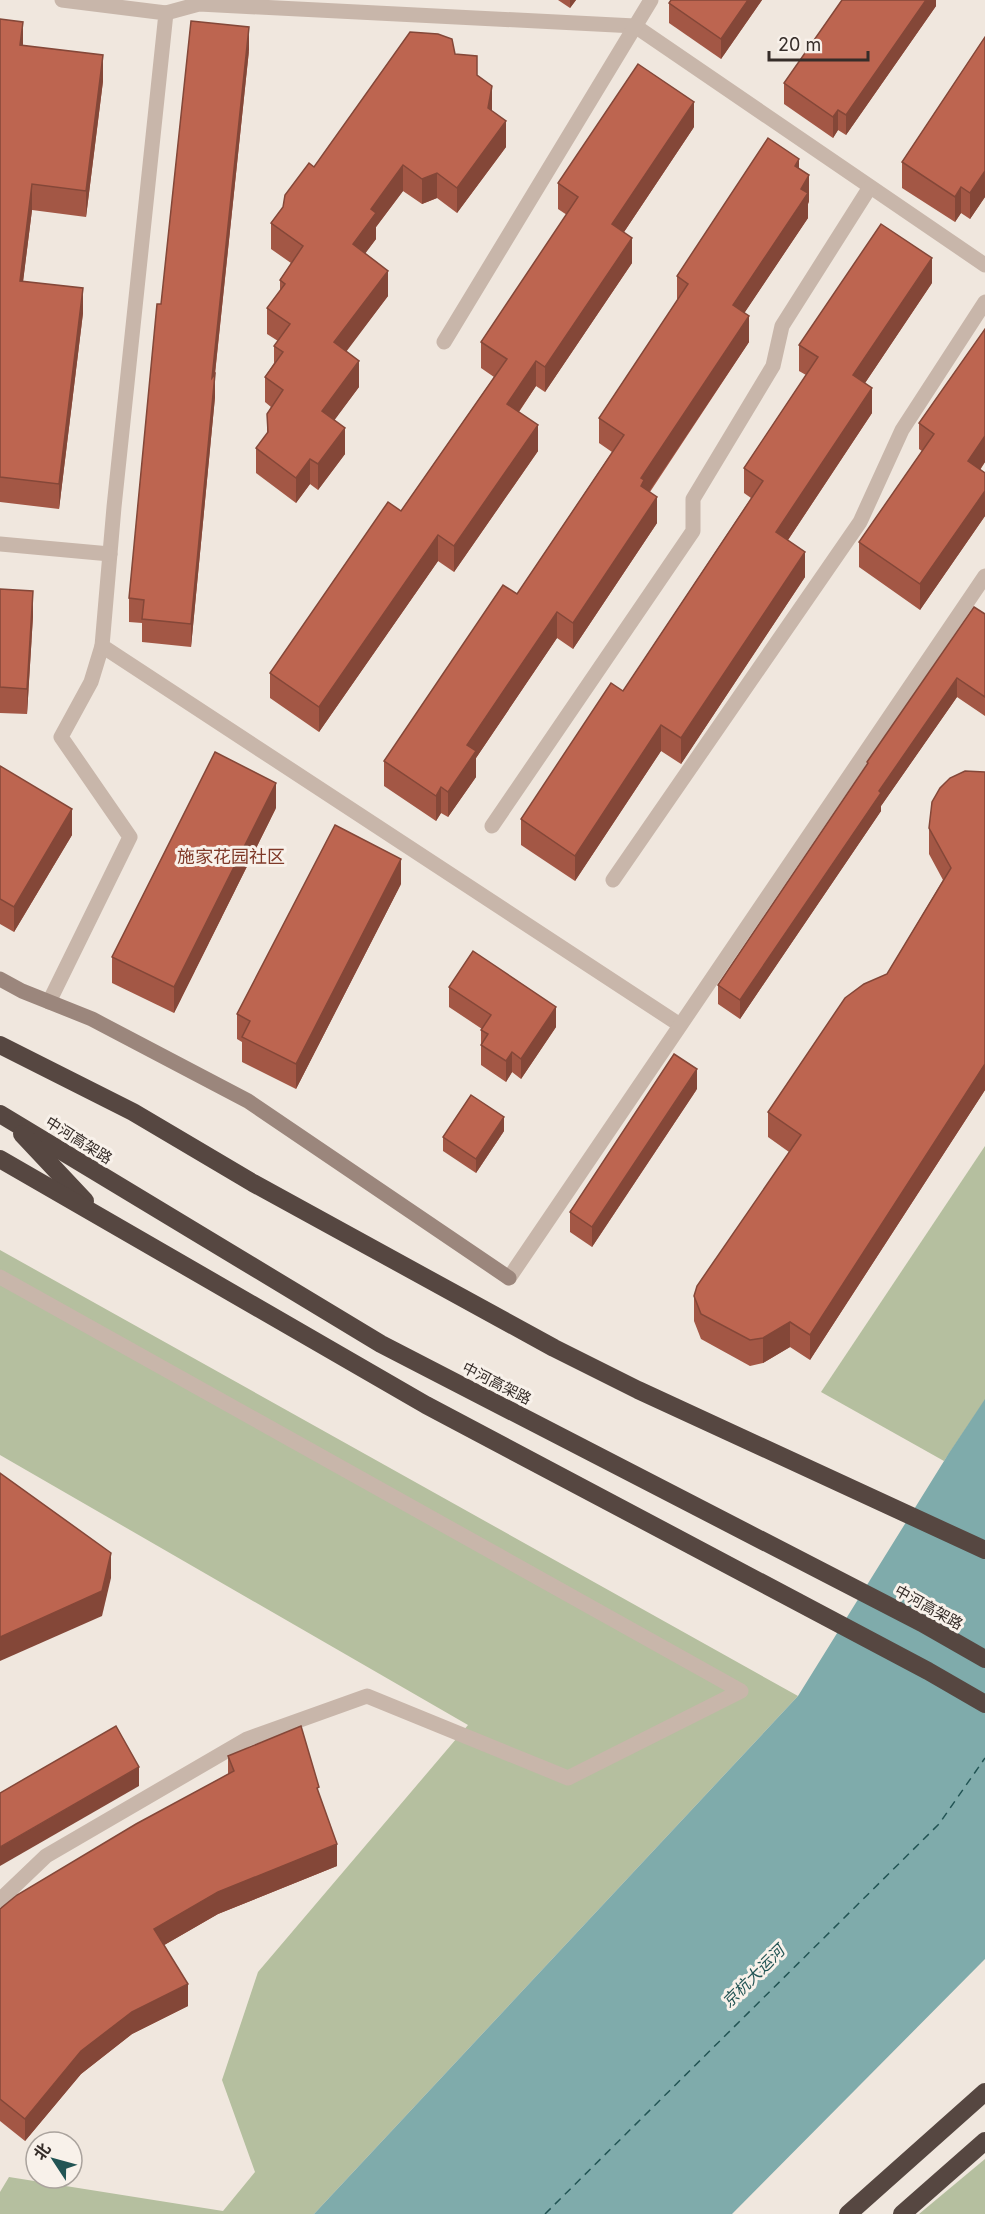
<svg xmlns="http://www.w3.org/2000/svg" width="985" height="2214" font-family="Inter,'Noto Sans SC',sans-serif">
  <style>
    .green { fill: #b5bf9f }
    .water { fill: #7fabab }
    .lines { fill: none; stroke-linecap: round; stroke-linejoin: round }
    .ferry { stroke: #225454; stroke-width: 1.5; stroke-dasharray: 8 6; stroke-linecap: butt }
    .lane { stroke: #c8b6aa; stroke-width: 15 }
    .street { stroke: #c8b6aa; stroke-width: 15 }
    .secondary { stroke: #9b867c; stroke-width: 15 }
    .highway { stroke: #564741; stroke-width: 18 }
    .wall { fill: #a35745 }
    .shaded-wall { fill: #844738 }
    .building { fill: #bd6550; stroke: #844738; stroke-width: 1.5 }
    .labels { text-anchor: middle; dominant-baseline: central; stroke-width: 6; stroke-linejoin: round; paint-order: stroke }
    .street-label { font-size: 15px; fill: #362d29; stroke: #f8f1ea }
    .water-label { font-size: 16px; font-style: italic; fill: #225454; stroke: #f8f1ea }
    .quarter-label { font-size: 18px; fill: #7f3928; stroke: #f8f1ea }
  </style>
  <rect width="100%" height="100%" fill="#f0e7de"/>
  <g class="green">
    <path d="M985 1146V1400L944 1461 821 1392Z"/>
    <path d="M0 1250 798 1696 314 2214H0V2192L9 2177 223 2211 255 2172 222 2080 258 1972 468 1725 0 1455Z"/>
    <path d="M985 2159V2214H919Z"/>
  </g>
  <path class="water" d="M985 1399V1959L732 2214H314L798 1696 949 1453Z"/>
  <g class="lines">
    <path class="ferry" d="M545 2214 939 1824 985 1758"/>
    <g class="lane">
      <path d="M166 13 199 4 635 26 985 265"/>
      <path d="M444 342 651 0"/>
      <path d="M492 826 693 531V499L773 366 782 326 870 187"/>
      <path d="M613 880 860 522 902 430 985 302"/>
      <path d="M49 1002 130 837 61 737 91 682 102 646"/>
      <path d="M0 1277 741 1691 568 1778 367 1696 247 1739 46 1856 0 1900"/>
    </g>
    <g class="street">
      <path d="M62 0 166 13 114 507 102 646 680 1025"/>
      <path d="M0 544 110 554"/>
      <path d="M509 1278 985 576"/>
    </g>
    <path class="secondary" d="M0 979 22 991 92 1019 248 1101 509 1278"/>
    <g class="highway">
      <path d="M0 1045 133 1112 253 1183 554 1348 638 1390 985 1550"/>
      <path d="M0 1114 381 1344 922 1623 985 1659"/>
      <path d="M22 1134 85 1201"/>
      <path d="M0 1159 426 1405 928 1671 985 1704"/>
      <path d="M848 2214 985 2092"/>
      <path d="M902 2214 985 2141"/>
    </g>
  </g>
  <g class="wall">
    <path d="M558 0H576L570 8Z"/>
    <path d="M671 0H762L721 59 669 23V3Z"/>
    <path d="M936 0V6L846 135 838 130 833 138 784 104V83Z"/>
    <path d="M0 19 23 46 103 81 86 217 32 210 23 281 83 313 59 509 0 502Z"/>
    <path d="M985 37V197L970 219 961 213 955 222 902 188V162Z"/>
    <path d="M249 50 215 374V397L191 647 142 642V623L129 622V598L161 304Z"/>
    <path d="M455 54 477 76 506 147 457 213 437 198 422 204 403 191 376 227V239L365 253 388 296 346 351 359 387 334 420 345 454 318 490 310 484 296 503 256 473V448L267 434V414L271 407 265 402V377L274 363V346L278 341 267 334V308L280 291V280L291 263 271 249V223L314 167Z"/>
    <path d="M694 127 624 232 632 263 545 392 536 386 519 412 538 451 454 572 438 561 319 732 270 698V673L401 511 494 377 481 368V342L567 215 558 209V183Z"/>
    <path d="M799 168 809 201 808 204V218L744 313 749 342 650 492 657 523 573 649 557 638 476 758V777L448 817 441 813 436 821 384 786V761L517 594 612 452 599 443V418L677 301V276Z"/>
    <path d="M932 283 865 383 872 413 788 540 805 577 681 764 661 751 575 881 521 845V819L623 691 751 498 744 493V468L806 375 799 371V345Z"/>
    <path d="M985 329V462L980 470 985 473V516L920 610 859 567V542L922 451 919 449V423Z"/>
    <path d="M0 589 33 616 27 714 0 713Z"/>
    <path d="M985 614V716L957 697 881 806V811L740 1019 718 1004V985L867 765V762Z"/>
    <path d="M0 766 72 835 14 932 0 924Z"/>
    <path d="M985 772V1090L810 1360 790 1347 763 1363 750 1366 701 1339 694 1321V1296L789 1152 768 1137V1112L887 974 943 880 929 854V828Z"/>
    <path d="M276 808 174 1013 112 983V957Z"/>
    <path d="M401 884 296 1089 242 1062V1042L237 1039V1014Z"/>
    <path d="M449 987 556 1027 521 1079 512 1072 506 1082 481 1065V1030L482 1029 449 1007Z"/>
    <path d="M697 1089 592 1247 570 1232V1212Z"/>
    <path d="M504 1131 476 1173 443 1151V1137Z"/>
    <path d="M228 1756 319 1795 337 1866 218 1914 164 1945 188 2006 132 2034 81 2074 25 2141 0 2121V1909L228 1774Z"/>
  </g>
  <g class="shaded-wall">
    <path d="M570 0H576L570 8Z"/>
    <path d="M748 0H762L721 59V39Z"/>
    <path d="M926 0H936V6L846 135V115Z"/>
    <path d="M23 22V47L20 45Z"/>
    <path d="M249 27V50L212 401V378Z"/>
    <path d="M103 55V81L86 217V191Z"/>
    <path d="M492 86V111L488 108Z"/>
    <path d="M694 102V127L612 250V224Z"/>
    <path d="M838 110V130L833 138V117Z"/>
    <path d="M506 121V147L457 213V188Z"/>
    <path d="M799 159V184L795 166Z"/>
    <path d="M403 165V191L376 227V239L353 270V244L371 209Z"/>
    <path d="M985 171V197L970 219V193Z"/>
    <path d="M437 173V198L422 204V179Z"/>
    <path d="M809 175V201L808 204V218L733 330V305Z"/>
    <path d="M32 184V210L20 306V281Z"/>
    <path d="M961 187V213L955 222V197Z"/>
    <path d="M632 238V263L545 392V367Z"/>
    <path d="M932 258V283L853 401V375Z"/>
    <path d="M388 271V296L334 368V342Z"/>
    <path d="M83 288V313L59 509V484Z"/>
    <path d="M749 316V342L644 499 641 511V478Z"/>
    <path d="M359 361V387L322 437V411Z"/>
    <path d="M536 361V386L507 429V404Z"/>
    <path d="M215 374V397L191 647V624Z"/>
    <path d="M872 388V413L776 558V532Z"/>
    <path d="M538 425V451L454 572V546Z"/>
    <path d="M345 428V454L318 490V464Z"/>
    <path d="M985 436V462L968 487V461Z"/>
    <path d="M310 459V484L296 503V478Z"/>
    <path d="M985 491V516L920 610V584Z"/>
    <path d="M657 497V523L573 649V623Z"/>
    <path d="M438 535V561L319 732V707Z"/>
    <path d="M805 552V577L681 764V738Z"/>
    <path d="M33 591V616L27 714V689Z"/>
    <path d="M557 612V638L476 758V777L448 817V792L467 745Z"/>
    <path d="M957 678V697L881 806V811L740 1019V1000L879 791Z"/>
    <path d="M661 725V751L575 881V856Z"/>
    <path d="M276 783V808L174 1013V987Z"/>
    <path d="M441 787V813L436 821V796Z"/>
    <path d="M72 809V835L14 932V907Z"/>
    <path d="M401 859V884L296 1089V1064Z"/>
    <path d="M556 1007V1027L521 1079V1059Z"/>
    <path d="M512 1052V1072L506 1082V1061Z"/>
    <path d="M985 1064V1090L810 1360V1335Z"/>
    <path d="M697 1069V1089L592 1247V1227Z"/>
    <path d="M504 1117V1131L476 1173V1159Z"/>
    <path d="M790 1322V1347L763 1363V1338Z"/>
    <path d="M111 1553V1578L102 1616 0 1661V1637Z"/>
    <path d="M139 1767V1786L0 1866V1847Z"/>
    <path d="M337 1844V1866L218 1914 154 1951V1929L218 1892Z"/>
    <path d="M188 1984V2006L132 2034 81 2074 25 2141V2119L81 2051 132 2012Z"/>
  </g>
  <g class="building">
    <path d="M671 0H748L721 39 669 3Z"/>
    <path d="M842 0H926L846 115 838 110 833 117 784 83Z"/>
    <path d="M0 19 23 22 20 45 103 55 86 191 32 184 20 281 83 288 59 484 0 477Z"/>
    <path d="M191 21 249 27 212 378 215 374 191 624 142 619 144 600 129 598 157 304H161Z"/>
    <path d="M410 32 438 34 452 39 455 54 477 56V75L492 86 488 108 506 121 457 188 437 173 422 179 403 165 371 209 376 213 353 244 388 271 334 342 359 361 322 411 345 428 318 464 310 459 296 478 256 448 268 432 267 414 283 390 265 377 283 352 274 346 290 324 267 308 285 284 280 280 303 246 271 223 283 207 285 195 309 163 314 167Z"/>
    <path d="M985 37V171L970 193 961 187 955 197 902 162Z"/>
    <path d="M638 64 694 102 612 224 632 238 545 367 536 361 507 404 538 425 454 546 438 535 319 707 270 673 388 502 401 511 507 359 481 342 578 197 558 183Z"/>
    <path d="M768 138 799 159 795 166 809 175 801 189 808 193 733 305 749 316 641 478 644 480 641 486 657 497 573 623 557 612 467 745 476 751 448 792 441 787 436 796 384 761 503 585 517 594 624 435 599 418 688 284 677 276Z"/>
    <path d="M881 224 932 258 853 375 872 388 776 532 805 552 681 738 661 725 575 856 521 819 611 683 623 691 763 481 744 468 818 357 799 345Z"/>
    <path d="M985 329V436L968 461 985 473V491L920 584 859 542 934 434 919 423Z"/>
    <path d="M0 589 33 591 27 689 0 687Z"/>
    <path d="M974 607 985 614V697L957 678 879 791 881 793 740 1000 718 985 868 763 867 762Z"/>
    <path d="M215 752 276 783 174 987 112 957Z"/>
    <path d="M0 766 72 809 14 907 0 899Z"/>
    <path d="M965 771 985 772V1064L810 1335 790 1322 763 1338 750 1340 701 1314 694 1296 697 1286 801 1135 768 1112 845 998 864 984 887 974 951 868 929 828 932 802 940 788 950 778Z"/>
    <path d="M335 825 401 859 296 1064 242 1037 250 1021 237 1014Z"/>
    <path d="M473 951 556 1007 521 1059 512 1052 506 1061 481 1045 488 1034 481 1030 491 1015 449 987Z"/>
    <path d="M674 1054 697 1069 592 1227 570 1212Z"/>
    <path d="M471 1095 504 1117 476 1159 443 1137Z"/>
    <path d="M0 1473 111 1553 102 1591 0 1637Z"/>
    <path d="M116 1726 139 1767 0 1847V1793Z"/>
    <path d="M301 1726 319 1787 317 1788 337 1844 218 1892 154 1929 188 1984 132 2012 81 2051 25 2119 0 2099V1909L17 1895 136 1824 234 1771 228 1756Z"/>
  </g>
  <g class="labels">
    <g class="street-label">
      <text transform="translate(79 1140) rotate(32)">中河高架路</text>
      <text transform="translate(497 1383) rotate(27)">中河高架路</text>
      <text transform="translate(929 1607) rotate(29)">中河高架路</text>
    </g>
    <g class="water-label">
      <text transform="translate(753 1976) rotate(-45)">京杭大运河</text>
    </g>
    <g class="quarter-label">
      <text x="231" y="856">施家花园社区</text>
    </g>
  </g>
  <g transform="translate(54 2160) rotate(306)"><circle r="28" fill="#f8f1ea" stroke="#aaa39d" stroke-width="1.5"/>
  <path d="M0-4.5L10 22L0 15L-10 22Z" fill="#225454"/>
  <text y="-9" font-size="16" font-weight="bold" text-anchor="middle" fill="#362d29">北</text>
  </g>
  <path d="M769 51v9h99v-9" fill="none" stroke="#362d29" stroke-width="3"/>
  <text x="778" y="51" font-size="18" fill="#362d29" stroke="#f8f1ea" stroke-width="4.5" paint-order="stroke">20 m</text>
</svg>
